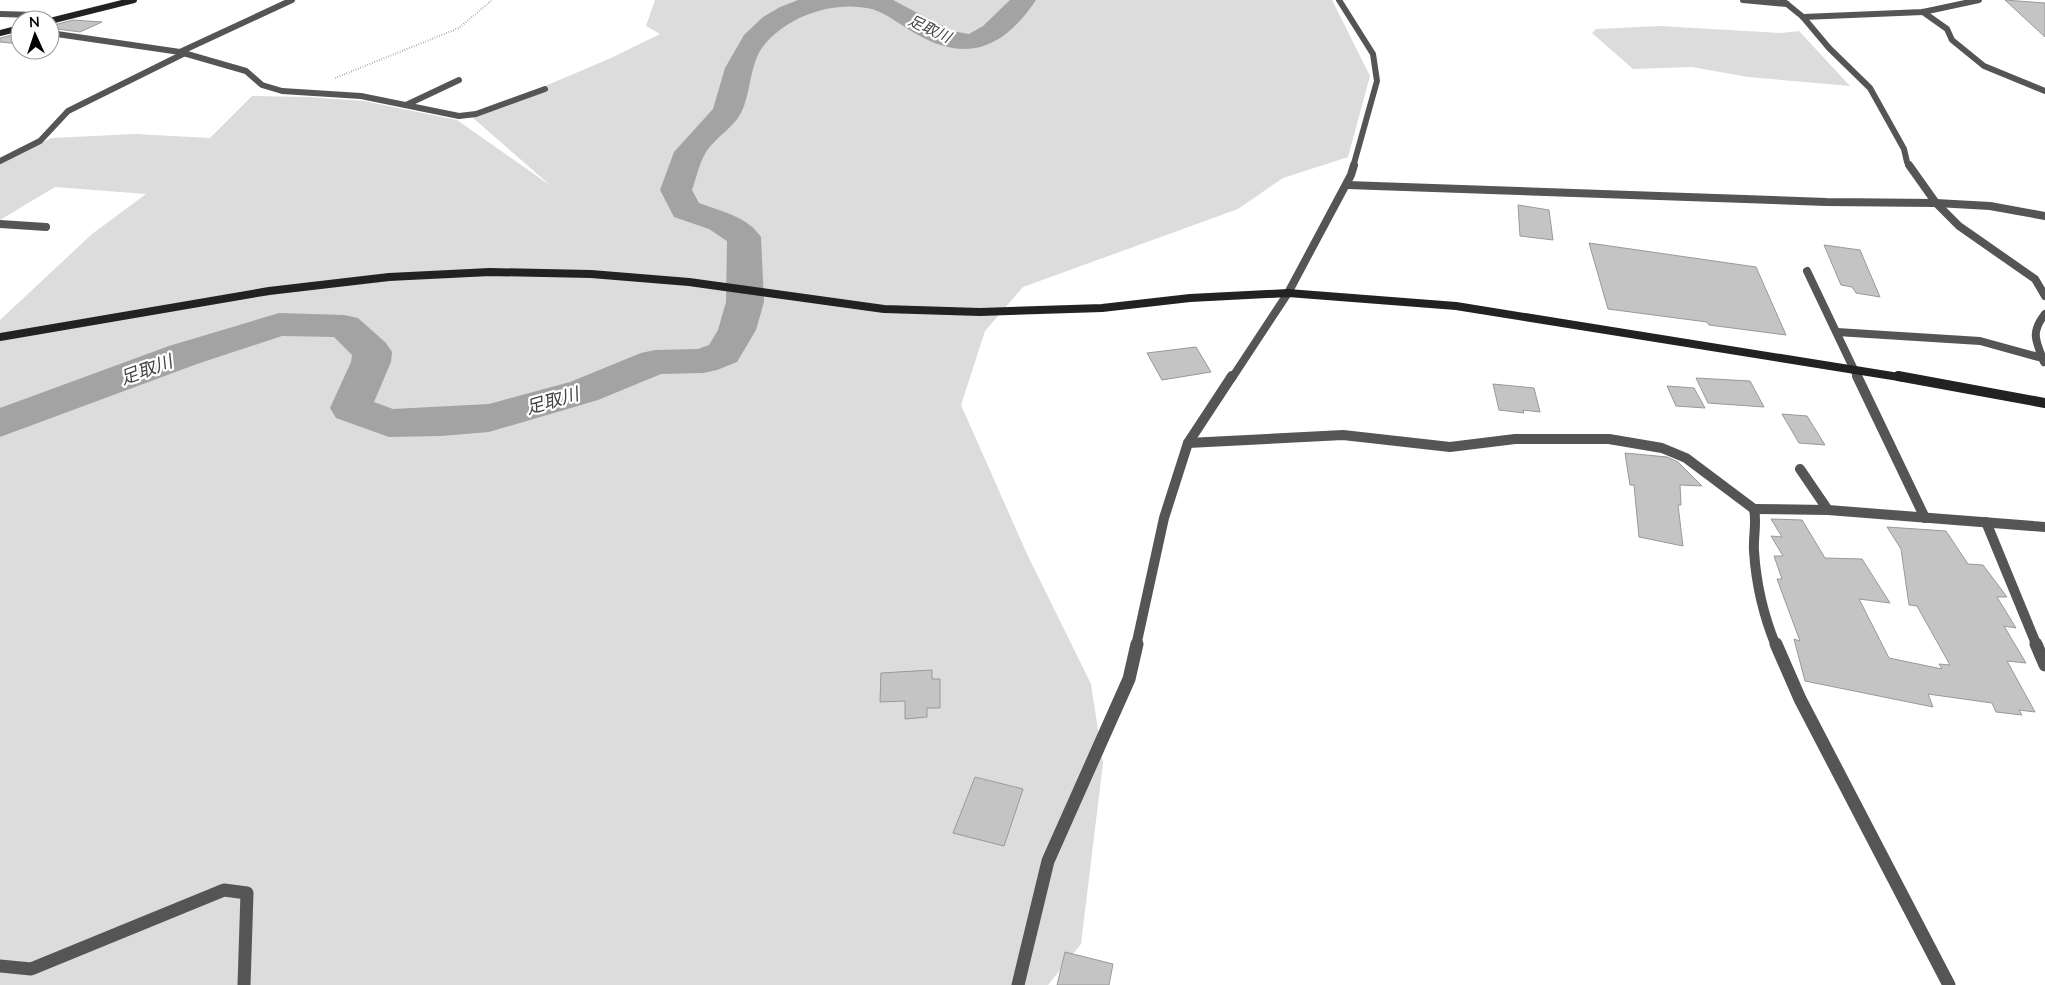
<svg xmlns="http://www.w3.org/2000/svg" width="2045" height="985" font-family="Lato,'Noto Sans JP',sans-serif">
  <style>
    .green { fill: #dcdcdc }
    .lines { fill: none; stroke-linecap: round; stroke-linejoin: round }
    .river { fill: #a3a3a3; fill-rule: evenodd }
    .building { fill: #c4c4c4; stroke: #999 }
    .path { stroke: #777; stroke-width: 2; stroke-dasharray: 0.5 2; stroke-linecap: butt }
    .lane-far3 { stroke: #555; stroke-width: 6 }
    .lane-far2 { stroke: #555; stroke-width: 8 }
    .lane-far1 { stroke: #555; stroke-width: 10 }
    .lane { stroke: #555; stroke-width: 13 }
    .street-far3 { stroke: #555; stroke-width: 6 }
    .street-far2 { stroke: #555; stroke-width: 8 }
    .street-far1 { stroke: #555; stroke-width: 10 }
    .street { stroke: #555; stroke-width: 13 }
    .secondary-far2 { stroke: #222; stroke-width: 6 }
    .secondary-far1 { stroke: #222; stroke-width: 8 }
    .secondary { stroke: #222; stroke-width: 10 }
    .labels { text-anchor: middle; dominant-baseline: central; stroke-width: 4.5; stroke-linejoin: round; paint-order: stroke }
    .far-water-label { font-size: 15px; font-style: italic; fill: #444; stroke: #fff }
    .water-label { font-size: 18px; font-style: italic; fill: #444; stroke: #fff }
  </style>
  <rect width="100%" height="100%" fill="#fff"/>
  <g class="green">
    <path d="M655 0H1332L1370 76 1348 157 1283 178 1238 209 1023 287 985 331 961 405 1027 554 1091 684 1103 763 1081 944 1048 985H0V320L92 234 146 194 55 187 0 220V164L51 138 136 134 210 138 252 96 308 97 364 101 457 120 551 186 472 117 611 58 660 34 646 26Z"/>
    <path d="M1660 26 1782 33 1799 31 1850 86 1748 77 1692 67 1633 69 1592 33 1596 29Z"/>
  </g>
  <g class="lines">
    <path class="river" d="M798 0H893L952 31 969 34 983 26 1010 0H1036C1005 46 970 64 918 35 903 27 888 14 872 9 836 0 789 15 765 44 749 63 752 89 742 111 734 128 714 138 705 154 699 164 696 179 692 190L699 203C721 211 748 217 761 237L764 302 756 330 737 362 717 370 703 373 661 374 598 400 489 432 441 436 389 437 336 418 330 408 351 362 352 355 334 337 282 336 197 364 0 437V408L169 346 279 313 344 315 358 318 386 343 392 352 391 362 374 402 393 409 489 404 570 382 641 353 655 350 698 349 709 345 718 330 726 302 727 241 709 229 674 217 660 190 674 152 713 109 725 68 744 35 763 17 780 7Z"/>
  </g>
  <g class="building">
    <path d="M2005 0 2045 3V37Z"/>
    <path d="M73 20 102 22 80 32 50 28V26Z"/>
    <path d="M20 33V44L0 42V38Z"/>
    <path d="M1518 205 1549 210 1553 240 1520 236Z"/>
    <path d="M1589 243 1756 267 1786 335 1709 325 1707 322 1608 309Z"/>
    <path d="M1824 245 1860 250 1880 297 1856 293 1852 287 1841 285Z"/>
    <path d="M1196 347 1211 372 1162 380 1147 353Z"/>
    <path d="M1696 378 1750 381 1764 407 1708 403Z"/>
    <path d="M1493 384 1534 388 1540 412 1523 410 1524 413 1499 410Z"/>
    <path d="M1667 386 1694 388 1705 408 1676 406Z"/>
    <path d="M1782 414 1807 416 1825 445 1799 443Z"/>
    <path d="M1625 453 1667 457 1678 462 1702 486 1680 485 1681 505H1678L1683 546 1639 537 1634 485H1630Z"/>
    <path d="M1771 519 1802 520 1825 558 1862 559 1890 603 1859 599 1889 658 1942 669 1939 664 1950 665 1917 606 1909 605 1901 549 1887 527 1946 531 1968 564 1983 565 2007 597H1997L2016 628 2004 626 2026 663 2007 661 2035 712 2019 710 2022 715 1996 712 1992 703 1928 694 1933 707 1805 681 1794 639 1800 641 1777 579H1782L1774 556H1783L1771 536 1782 537Z"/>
    <path d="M932 670V679H940V708H927V717L905 719V701L880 702 881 673Z"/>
    <path d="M975 777 1023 789 1004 846 953 833Z"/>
    <path d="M1065 952 1113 964 1109 985H1057Z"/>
  </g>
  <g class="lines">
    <path class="path" d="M335 78 459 28 492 0"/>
    <path class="lane-far3" d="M406 105 459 80"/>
    <path class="lane-far2" d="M0 224 46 227"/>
    <path class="lane-far1" d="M1986 522 2037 646"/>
    <path class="lane" d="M2036 644 2045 665"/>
    <g class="street-far3">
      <path d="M1339 0 1373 54 1377 81 1353 167"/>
      <path d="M1743 0 1787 4"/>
      <path d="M1782 0 1803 17 1829 48 1870 88 1904 149 1907 162 1910 167"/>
      <path d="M1923 12 1947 29 1952 40 1984 66 2045 91"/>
      <path d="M0 14 35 15 43 20"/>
      <path d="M1803 17 1923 12 1979 0"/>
      <path d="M50 33 180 52 246 71 262 85 282 91 361 96 459 116 476 114 545 89"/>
      <path d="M180 52 292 0"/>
      <path d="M0 161 40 141 68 111 185 53"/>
    </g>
    <g class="street-far2">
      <path d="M1909 165 1936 203 1959 226 2035 279 2045 296"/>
      <path d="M1347 185 1826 202 1936 203 1990 206 2045 216"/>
      <path d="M1807 271 1858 378"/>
      <path d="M1837 332 1980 341 2042 358"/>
      <path d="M2044 362C2036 341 2030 333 2045 314"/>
      <path d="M1232 378 1288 293 1351 175 1354 165"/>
    </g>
    <g class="street-far1">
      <path d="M1857 376 1925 518"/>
      <path d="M1188 443 1343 435 1450 447 1515 439H1609L1662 448 1686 458 1754 509C1757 523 1753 537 1754 551 1756 583 1764 617 1776 646"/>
      <path d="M1800 469 1828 510"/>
      <path d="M1754 509 1828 510 2045 527"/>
      <path d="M1136 646 1164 518 1188 443 1232 376"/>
    </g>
    <g class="street">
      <path d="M1776 644 1800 699 1949 985"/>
      <path d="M0 966 31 969 224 890 247 893 244 985"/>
      <path d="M1018 985 1048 861 1129 679 1137 644"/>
    </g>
    <g class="secondary-far2">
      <path d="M50 21 134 0"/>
      <path d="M0 33 20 28"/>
    </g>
    <path class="secondary-far1" d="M0 337 269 291 389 277 490 272 591 274 689 282 884 309 980 312 1102 308 1190 298 1288 293 1456 306 1905 378"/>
    <path class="secondary" d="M1898 376 2045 403"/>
  </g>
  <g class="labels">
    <g class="far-water-label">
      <text transform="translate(930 28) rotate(25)">足取川</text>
    </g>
    <g class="water-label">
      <text transform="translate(146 369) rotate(-20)">足取川</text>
      <text transform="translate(552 400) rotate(-16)">足取川</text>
    </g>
  </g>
  <g transform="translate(35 35) rotate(357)"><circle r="24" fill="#ffffff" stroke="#999999"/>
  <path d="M0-4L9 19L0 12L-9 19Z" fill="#000000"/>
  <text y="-8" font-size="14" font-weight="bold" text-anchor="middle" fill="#000000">N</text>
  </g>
</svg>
